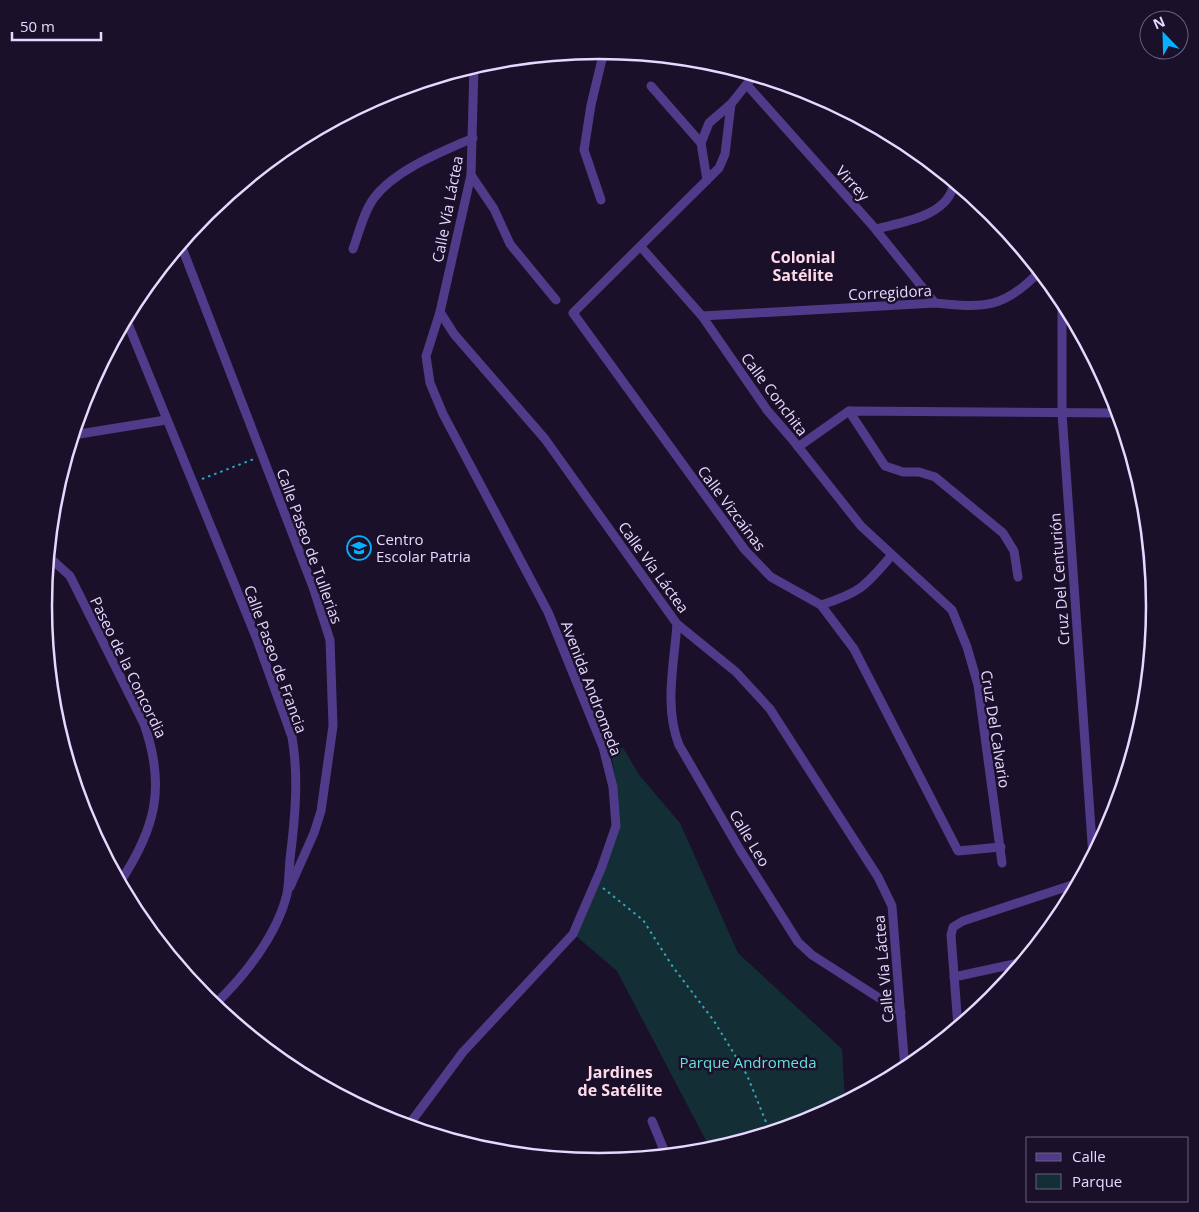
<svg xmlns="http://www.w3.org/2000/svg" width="1199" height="1212" font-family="'Open Sans',sans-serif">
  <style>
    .green { fill: #132e34 }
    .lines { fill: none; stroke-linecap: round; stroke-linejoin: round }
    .path { stroke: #2fa7bd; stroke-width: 2; stroke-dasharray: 2.5 4; stroke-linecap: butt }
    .minor { stroke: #4f3b89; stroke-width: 9 }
    .labels { text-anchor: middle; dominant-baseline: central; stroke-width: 5; stroke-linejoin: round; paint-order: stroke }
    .street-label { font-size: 15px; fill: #e5d9ff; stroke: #1a102a }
    .poi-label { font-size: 15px; fill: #e5d9ff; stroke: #1a102a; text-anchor: start }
    .park-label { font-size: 15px; fill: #62e2dd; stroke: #1a102a }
    .neighbourhood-label { font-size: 16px; font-weight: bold; fill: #ffdbea; stroke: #1a102a }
    .rim { fill: none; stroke: #e5d9ff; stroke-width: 2.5 }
  </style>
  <rect width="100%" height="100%" fill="#1a102a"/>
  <path class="green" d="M610 748H623L640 776 680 823 738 953 842 1049 845 1102 812 1120 711 1150 617 971 575 935 619 829 618 793Z"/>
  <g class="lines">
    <g class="path">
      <path d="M202 479 254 459"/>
      <path d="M603 888 643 920 673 967 714 1021 747 1075 770 1132"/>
    </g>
    <g class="minor">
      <path d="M747 85 872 225 935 303"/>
      <path d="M651 86 701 143"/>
      <path d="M731 104 725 154 719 168 573 313 745 550 771 577 821 605 854 649 958 851 1001 847"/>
      <path d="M471 175 494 209 510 244 556 300"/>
      <path d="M707 180 701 143 709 123 731 104 754 75"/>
      <path d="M601 200 584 150 591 105 604 51"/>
      <path d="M876 229C903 222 950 216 954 182"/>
      <path d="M181 245 313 587 330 640 333 726 321 811 314 833 290 887"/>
      <path d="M641 247 702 316 767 410 792 439 861 526 952 610 967 647 978 685 1002 863"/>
      <path d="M353 249C359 233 364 211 374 198 395 170 441 152 473 138"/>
      <path d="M1062 298V413L1093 857"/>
      <path d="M440 312 454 334 545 439 677 624 736 672 770 709 878 877 892 906 905 1070"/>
      <path d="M702 316 935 303C984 308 1004 309 1040 271"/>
      <path d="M126 319 256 637 292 737C299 777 295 819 290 859 289 870 289 883 287 894 277 935 244 977 214 1005"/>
      <path d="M849 411 885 466 903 472H919L935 477 1003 533 1014 551 1018 577"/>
      <path d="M73 435 166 420"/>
      <path d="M798 447 849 411 1119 413"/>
      <path d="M1140 484 1153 626"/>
      <path d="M49 557 70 576 144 724C166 786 156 828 120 882"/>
      <path d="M821 605C859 593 865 587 891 556"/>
      <path d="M677 624C674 665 664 707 679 745L740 850 798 942 812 955 901 1012"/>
      <path d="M954 977 1023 962"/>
      <path d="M958 1027 951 935 953 927 963 921 1078 883"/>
      <path d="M652 1121 666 1155"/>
      <path d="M408 1126 463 1052 573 934 601 869 616 826 613 787 603 747 548 612 443 414 430 383 426 356 440 312 471 175 474 66"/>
    </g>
  </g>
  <defs>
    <g id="school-ring" transform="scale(1.25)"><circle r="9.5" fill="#1a102a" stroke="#05b0ff" stroke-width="1.5"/><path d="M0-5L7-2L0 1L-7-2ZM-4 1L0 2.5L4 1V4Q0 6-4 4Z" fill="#05b0ff"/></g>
  </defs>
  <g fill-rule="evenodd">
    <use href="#school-ring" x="359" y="548"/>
  </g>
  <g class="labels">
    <g class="street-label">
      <text transform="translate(853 183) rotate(48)">Virrey</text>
      <text transform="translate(447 209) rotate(-79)">Calle Vía Láctea</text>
      <text transform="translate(890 292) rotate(-3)">Corregidora</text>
      <text transform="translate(775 394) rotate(53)">Calle Conchita</text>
      <text transform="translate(732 508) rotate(53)">Calle Vizcaínas</text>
      <text transform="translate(310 546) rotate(70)">Calle Paseo de Tullerias</text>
      <text transform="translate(654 567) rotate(54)">Calle Vía Láctea</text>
      <text transform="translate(1059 579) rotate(-94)">Cruz Del Centurión</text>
      <text transform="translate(276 659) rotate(70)">Calle Paseo de Francia</text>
      <text transform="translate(129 667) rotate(64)">Paseo de la Concordia</text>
      <text transform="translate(592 688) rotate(69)">Avenida Andromeda</text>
      <text transform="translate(996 729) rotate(81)">Cruz Del Calvario</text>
      <text transform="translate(750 838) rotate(59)">Calle Leo</text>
      <text transform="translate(883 969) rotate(-95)">Calle Vía Láctea</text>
    </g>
    <g class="poi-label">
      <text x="376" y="539">Centro<tspan x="376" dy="17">Escolar Patria</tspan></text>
    </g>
    <g class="park-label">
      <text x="748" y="1062">Parque Andromeda</text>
    </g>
    <g class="neighbourhood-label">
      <text x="803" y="257">Colonial<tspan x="803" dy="18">Satélite</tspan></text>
      <text x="620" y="1072">Jardines<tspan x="620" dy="18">de Satélite</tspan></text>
    </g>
  </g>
  <path d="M0 0H1199V1212H0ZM52 606a547 547 0 1 1 1094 0a547 547 0 1 1-1094 0Z" fill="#1a102a" fill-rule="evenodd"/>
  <path class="rim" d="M52 606a547 547 0 1 1 1094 0a547 547 0 1 1-1094 0Z"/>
  <rect x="1026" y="1137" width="162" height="65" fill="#1a102a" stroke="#6b607f"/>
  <rect x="1036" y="1153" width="25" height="8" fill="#4f3b89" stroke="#6b607f"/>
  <text x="1072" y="1162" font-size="15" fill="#e5d9ff">Calle</text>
  <rect x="1036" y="1174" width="25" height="15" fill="#132e34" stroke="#6b607f"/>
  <text x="1072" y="1187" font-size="15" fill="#e5d9ff">Parque</text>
  <g transform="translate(1164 35) rotate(337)"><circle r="24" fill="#1a102a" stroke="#6b607f"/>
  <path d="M0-4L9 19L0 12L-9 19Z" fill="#05b0ff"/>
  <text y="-8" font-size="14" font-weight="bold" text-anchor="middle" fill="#e5d9ff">N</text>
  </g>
  <path d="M12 32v8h89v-8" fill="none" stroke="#e5d9ff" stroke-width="2.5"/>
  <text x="20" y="32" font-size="15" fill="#e5d9ff" stroke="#1a102a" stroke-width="4" paint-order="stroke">50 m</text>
</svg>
